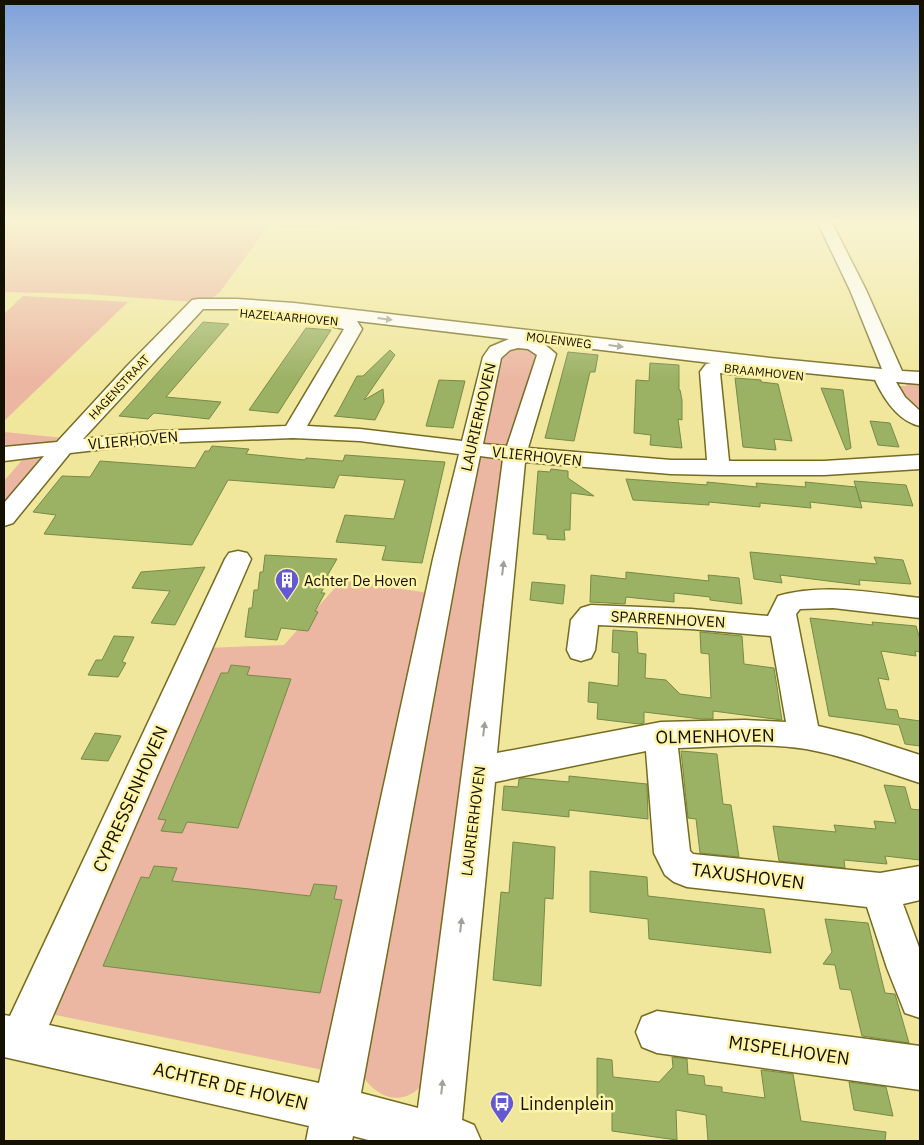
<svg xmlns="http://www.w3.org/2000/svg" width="924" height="1145" font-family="'IBM Plex Sans',sans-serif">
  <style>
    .green { fill: #ebb6a2 }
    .building { fill: #9bb164; stroke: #778a47 }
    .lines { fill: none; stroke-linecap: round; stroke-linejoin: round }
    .minor-casing { stroke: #756c21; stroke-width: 3 }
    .minor { fill: #fff; fill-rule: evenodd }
    .oneway { fill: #a1a099 }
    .labels { text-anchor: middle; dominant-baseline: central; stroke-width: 5; stroke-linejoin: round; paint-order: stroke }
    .far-street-label { font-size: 12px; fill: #151100; stroke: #fef4a9 }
    .street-label { font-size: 15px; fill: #151100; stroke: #fef4a9 }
    .poi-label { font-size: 15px; fill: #151100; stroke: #fef4a9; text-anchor: start }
    .near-street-label { font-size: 18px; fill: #151100; stroke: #fef4a9 }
    .near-poi-label { font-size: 18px; fill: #151100; stroke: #fef4a9; text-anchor: start }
  </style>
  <rect width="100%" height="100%" fill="#f0e79d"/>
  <g class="green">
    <path d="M8 221H272L220 292 211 299 194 302 86 294 4 292V227Z"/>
    <path d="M282 221H361L362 229 277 228Z"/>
    <path d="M23 296 128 302 4 421V314Z"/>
    <path d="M511 347 529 348 540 356 513 443 500 448 484 444 481 439 499 352Z"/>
    <path d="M903 379 920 380V417L914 414 893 386H907Z"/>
    <path d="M4 432 64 438 60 442 4 449Z"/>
    <path d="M42 456 44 459 43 464 4 510V481L23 459 27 457Z"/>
    <path d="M492 456 502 460 507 465 429 1075C425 1079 422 1087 417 1090 397 1106 376 1095 364 1078L475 463 482 458Z"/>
    <path d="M342 580 429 593 323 1070 46 1013 207 648 284 645Z"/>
  </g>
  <g class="building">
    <path d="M203 322 229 324 166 397 221 402 209 419 154 413 148 419 119 416Z"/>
    <path d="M306 328 331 330 278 413 249 410Z"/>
    <path d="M390 350 395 355 364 400 383 389 384 402 375 420 334 416 336 415 357 376H363Z"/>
    <path d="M568 352 598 355 595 372H590L574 441 545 438Z"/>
    <path d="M650 363 679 365V390H680L682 400V420L678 419 682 448 650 445 651 435 634 433 636 380 649 381Z"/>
    <path d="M735 378 761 380V382L778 384 792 441 774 439 776 450 743 447Z"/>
    <path d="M439 380 465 381 453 428 426 426Z"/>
    <path d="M821 388 843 390 851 448 846 450Z"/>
    <path d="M870 421 890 423 899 447 878 445Z"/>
    <path d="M212 446 249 449 246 454 305 460 306 458 343 461 345 455 445 462 422 563 382 560 386 546 336 542 345 515 394 519 405 480 339 475 334 488 228 480 192 545 44 534 56 515 33 512 62 476 90 477 100 461 195 468 205 451H209Z"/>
    <path d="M551 469 568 471V478L594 496 571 493 570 530H564L565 540 547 539V535L533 534 538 471 550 472Z"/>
    <path d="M626 479 707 485V482L757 487 756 483 806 487 805 482 856 487 862 508 810 502 811 508 760 503V507L709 502V505L633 500Z"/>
    <path d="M854 481 906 485 913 506 860 501Z"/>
    <path d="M750 552 877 564 874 557 903 560 911 584 859 580 860 585 780 575 782 583 754 579Z"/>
    <path d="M265 555 337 559 327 576H330L321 593H325L315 611 318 612 308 631 281 628 277 640 245 637 249 608H252L254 590H258L260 572H263Z"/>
    <path d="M205 567 175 625 151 623 170 591 132 588 141 572Z"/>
    <path d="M626 572 709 581 708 575 739 578 742 604 710 600V597L674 593V602L626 597 625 604 590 602 591 575 626 579Z"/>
    <path d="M532 582 565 585 563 604 530 600Z"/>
    <path d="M810 618 873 625 872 622 916 626 920 639V652L915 651 916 656 881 651 889 680 878 678 886 709 897 710 899 718 920 721V746L905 744 899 725 829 716Z"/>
    <path d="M613 630 637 632 638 653 646 654 645 678 666 680 680 694 711 698 709 654 701 653 700 632 742 636 744 664 774 668 782 720 713 711V719H701L644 712V723L639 724 597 719 598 703 588 702 589 682 618 686 619 653 612 652Z"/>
    <path d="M114 636 134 637 122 662 126 663 118 677 88 675 96 660H102Z"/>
    <path d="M231 665 250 667 247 675 291 679 238 828 187 822 182 833 161 831 166 820 158 819 221 673H228Z"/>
    <path d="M95 733 121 736 108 761 81 759Z"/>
    <path d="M681 751 717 754 723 804 731 805 739 857 700 853 696 819 688 818Z"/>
    <path d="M569 776 647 784 648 819 569 810V817L502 810 504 786 518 787 519 779 524 778 569 782Z"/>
    <path d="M884 785 905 787 911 809 920 810V860L885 856 887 864 844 860 845 868 779 861 773 826 836 832 834 825 876 829 874 821 896 823Z"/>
    <path d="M513 842 555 847 553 899 545 898 541 986 493 980 501 892 509 893Z"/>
    <path d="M154 866 177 868 172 881 250 889 310 896 314 884 337 886 334 899 342 900 320 993 103 966 141 877 149 878Z"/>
    <path d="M590 871 647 877 648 896 764 909 771 953 649 939 648 919 590 912Z"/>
    <path d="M825 919 868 923 885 993 895 994 909 1043 862 1036 851 990 840 989 835 965 823 964 832 952Z"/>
    <path d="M672 1057 687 1059 688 1074 704 1076 705 1085 722 1087V1092L765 1098 761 1070 793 1074 801 1121 886 1132 885 1141H708L706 1115 676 1110 677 1140 612 1131V1102L597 1100V1058L612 1060 613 1077 659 1082 673 1067Z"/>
    <path d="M849 1082 886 1087 893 1116 854 1110Z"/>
  </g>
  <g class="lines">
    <g class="minor-casing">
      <g id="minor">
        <path d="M817 221H831L866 290 902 371 920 372V384L896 382 905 397 920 411V426C898 421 884 399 875 380L748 367 750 369 747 373 740 375 720 373 729 461H824L920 455V469L824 475H719L671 474 525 462 497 753 661 722 745 720 786 722 771 636 691 629 598 625 595 650 591 658 581 661 571 658 567 650 571 620 581 608 591 605 691 609 768 616 778 596C825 583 873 593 920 598V618L833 608 800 609 796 614 818 726 861 736 920 755V783C882 771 845 756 806 749 765 742 719 747 678 748L690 851 693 854 880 873 920 866V900L903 904 920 950V1018L905 1013 887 968 867 907 687 887 674 882 665 875 654 853 646 751 495 782 462 1120 474 1125 481 1141H372L353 1136 352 1141H306L309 1126 4 1057V1015L10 1016 225 559 229 553 238 551 247 553 251 559 49 1025 319 1083 433 559 459 454 360 441 293 438 158 443 70 453 13 523 4 526V503L44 456 4 461V447L57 442 127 366 192 300 198 299H237L294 303 770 358 882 369 850 290ZM203 309H237L321 316 318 320 321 324 344 329 286 426 158 431 83 439ZM357 321 509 339 490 347 483 357 462 441 360 429 307 426 362 329ZM543 343 711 363 706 364 700 372 707 460H671L528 448 556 354ZM518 348 528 349 537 355 507 446 483 444 501 358 510 350ZM480 456 503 459 418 1108 361 1093 459 559Z"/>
        <path d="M657 1011 920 1046V1090L657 1053 642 1047 636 1032 642 1017Z"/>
      </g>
    </g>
    <use href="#minor" class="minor"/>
  </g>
  <defs><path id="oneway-solid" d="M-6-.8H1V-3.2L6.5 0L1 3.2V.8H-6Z" transform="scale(1.25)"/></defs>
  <g class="oneway">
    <use href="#oneway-solid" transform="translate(385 319) rotate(7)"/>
    <use href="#oneway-solid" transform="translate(616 346) rotate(7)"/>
    <use href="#oneway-solid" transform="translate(503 568) rotate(-83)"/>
    <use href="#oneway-solid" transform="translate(484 729) rotate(-83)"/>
    <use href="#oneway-solid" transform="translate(461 925) rotate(-83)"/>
    <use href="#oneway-solid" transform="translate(442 1087) rotate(-84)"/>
  </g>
  <linearGradient id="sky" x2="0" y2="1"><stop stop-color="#7ea0db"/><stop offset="0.58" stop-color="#f8f4d3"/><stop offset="1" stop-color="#f8f4d3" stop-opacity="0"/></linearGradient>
  <rect width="924" height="381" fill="url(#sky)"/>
  <defs>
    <g id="building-pin" transform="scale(1.25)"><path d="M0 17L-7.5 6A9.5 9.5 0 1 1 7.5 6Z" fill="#6359d2" stroke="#fef4a9"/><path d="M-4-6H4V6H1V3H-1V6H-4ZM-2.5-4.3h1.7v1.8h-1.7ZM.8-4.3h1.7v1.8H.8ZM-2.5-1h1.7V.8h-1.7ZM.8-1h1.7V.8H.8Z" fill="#fff"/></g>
    <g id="bus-pin" transform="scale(1.25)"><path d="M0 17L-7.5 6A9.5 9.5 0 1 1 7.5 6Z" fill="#6359d2" stroke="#fef4a9"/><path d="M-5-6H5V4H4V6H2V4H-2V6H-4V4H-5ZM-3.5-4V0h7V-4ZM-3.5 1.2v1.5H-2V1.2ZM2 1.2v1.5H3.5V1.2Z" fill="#fff"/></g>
  </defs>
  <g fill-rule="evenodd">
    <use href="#building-pin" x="287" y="580"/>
    <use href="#bus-pin" x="502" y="1103"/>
  </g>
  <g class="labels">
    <g class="far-street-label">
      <text transform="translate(289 317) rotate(5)">HAZELAARHOVEN</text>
      <text transform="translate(559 340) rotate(7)">MOLENWEG</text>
      <text transform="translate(764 372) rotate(6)">BRAAMHOVEN</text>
      <text transform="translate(119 387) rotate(-47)">HAGENSTRAAT</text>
    </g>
    <g class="street-label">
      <text transform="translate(478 417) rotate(-77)">LAURIERHOVEN</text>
      <text transform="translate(133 440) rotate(-5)">VLIERHOVEN</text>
      <text transform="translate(537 456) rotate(6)">VLIERHOVEN</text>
      <text transform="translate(668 619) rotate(3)">SPARRENHOVEN</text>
      <text transform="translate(473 821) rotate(-83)">LAURIERHOVEN</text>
    </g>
    <g class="poi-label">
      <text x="304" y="580">Achter De Hoven</text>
    </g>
    <g class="near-street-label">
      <text transform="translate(715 736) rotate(-1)">OLMENHOVEN</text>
      <text transform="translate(130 799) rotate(-66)">CYPRESSENHOVEN</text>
      <text transform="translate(748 876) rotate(7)">TAXUSHOVEN</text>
      <text transform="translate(789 1050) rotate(8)">MISPELHOVEN</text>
      <text transform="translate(231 1086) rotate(13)">ACHTER DE HOVEN</text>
    </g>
    <g class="near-poi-label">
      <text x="520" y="1103">Lindenplein</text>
    </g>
  </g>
  <rect width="924" height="1145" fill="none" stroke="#151100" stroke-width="10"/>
</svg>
